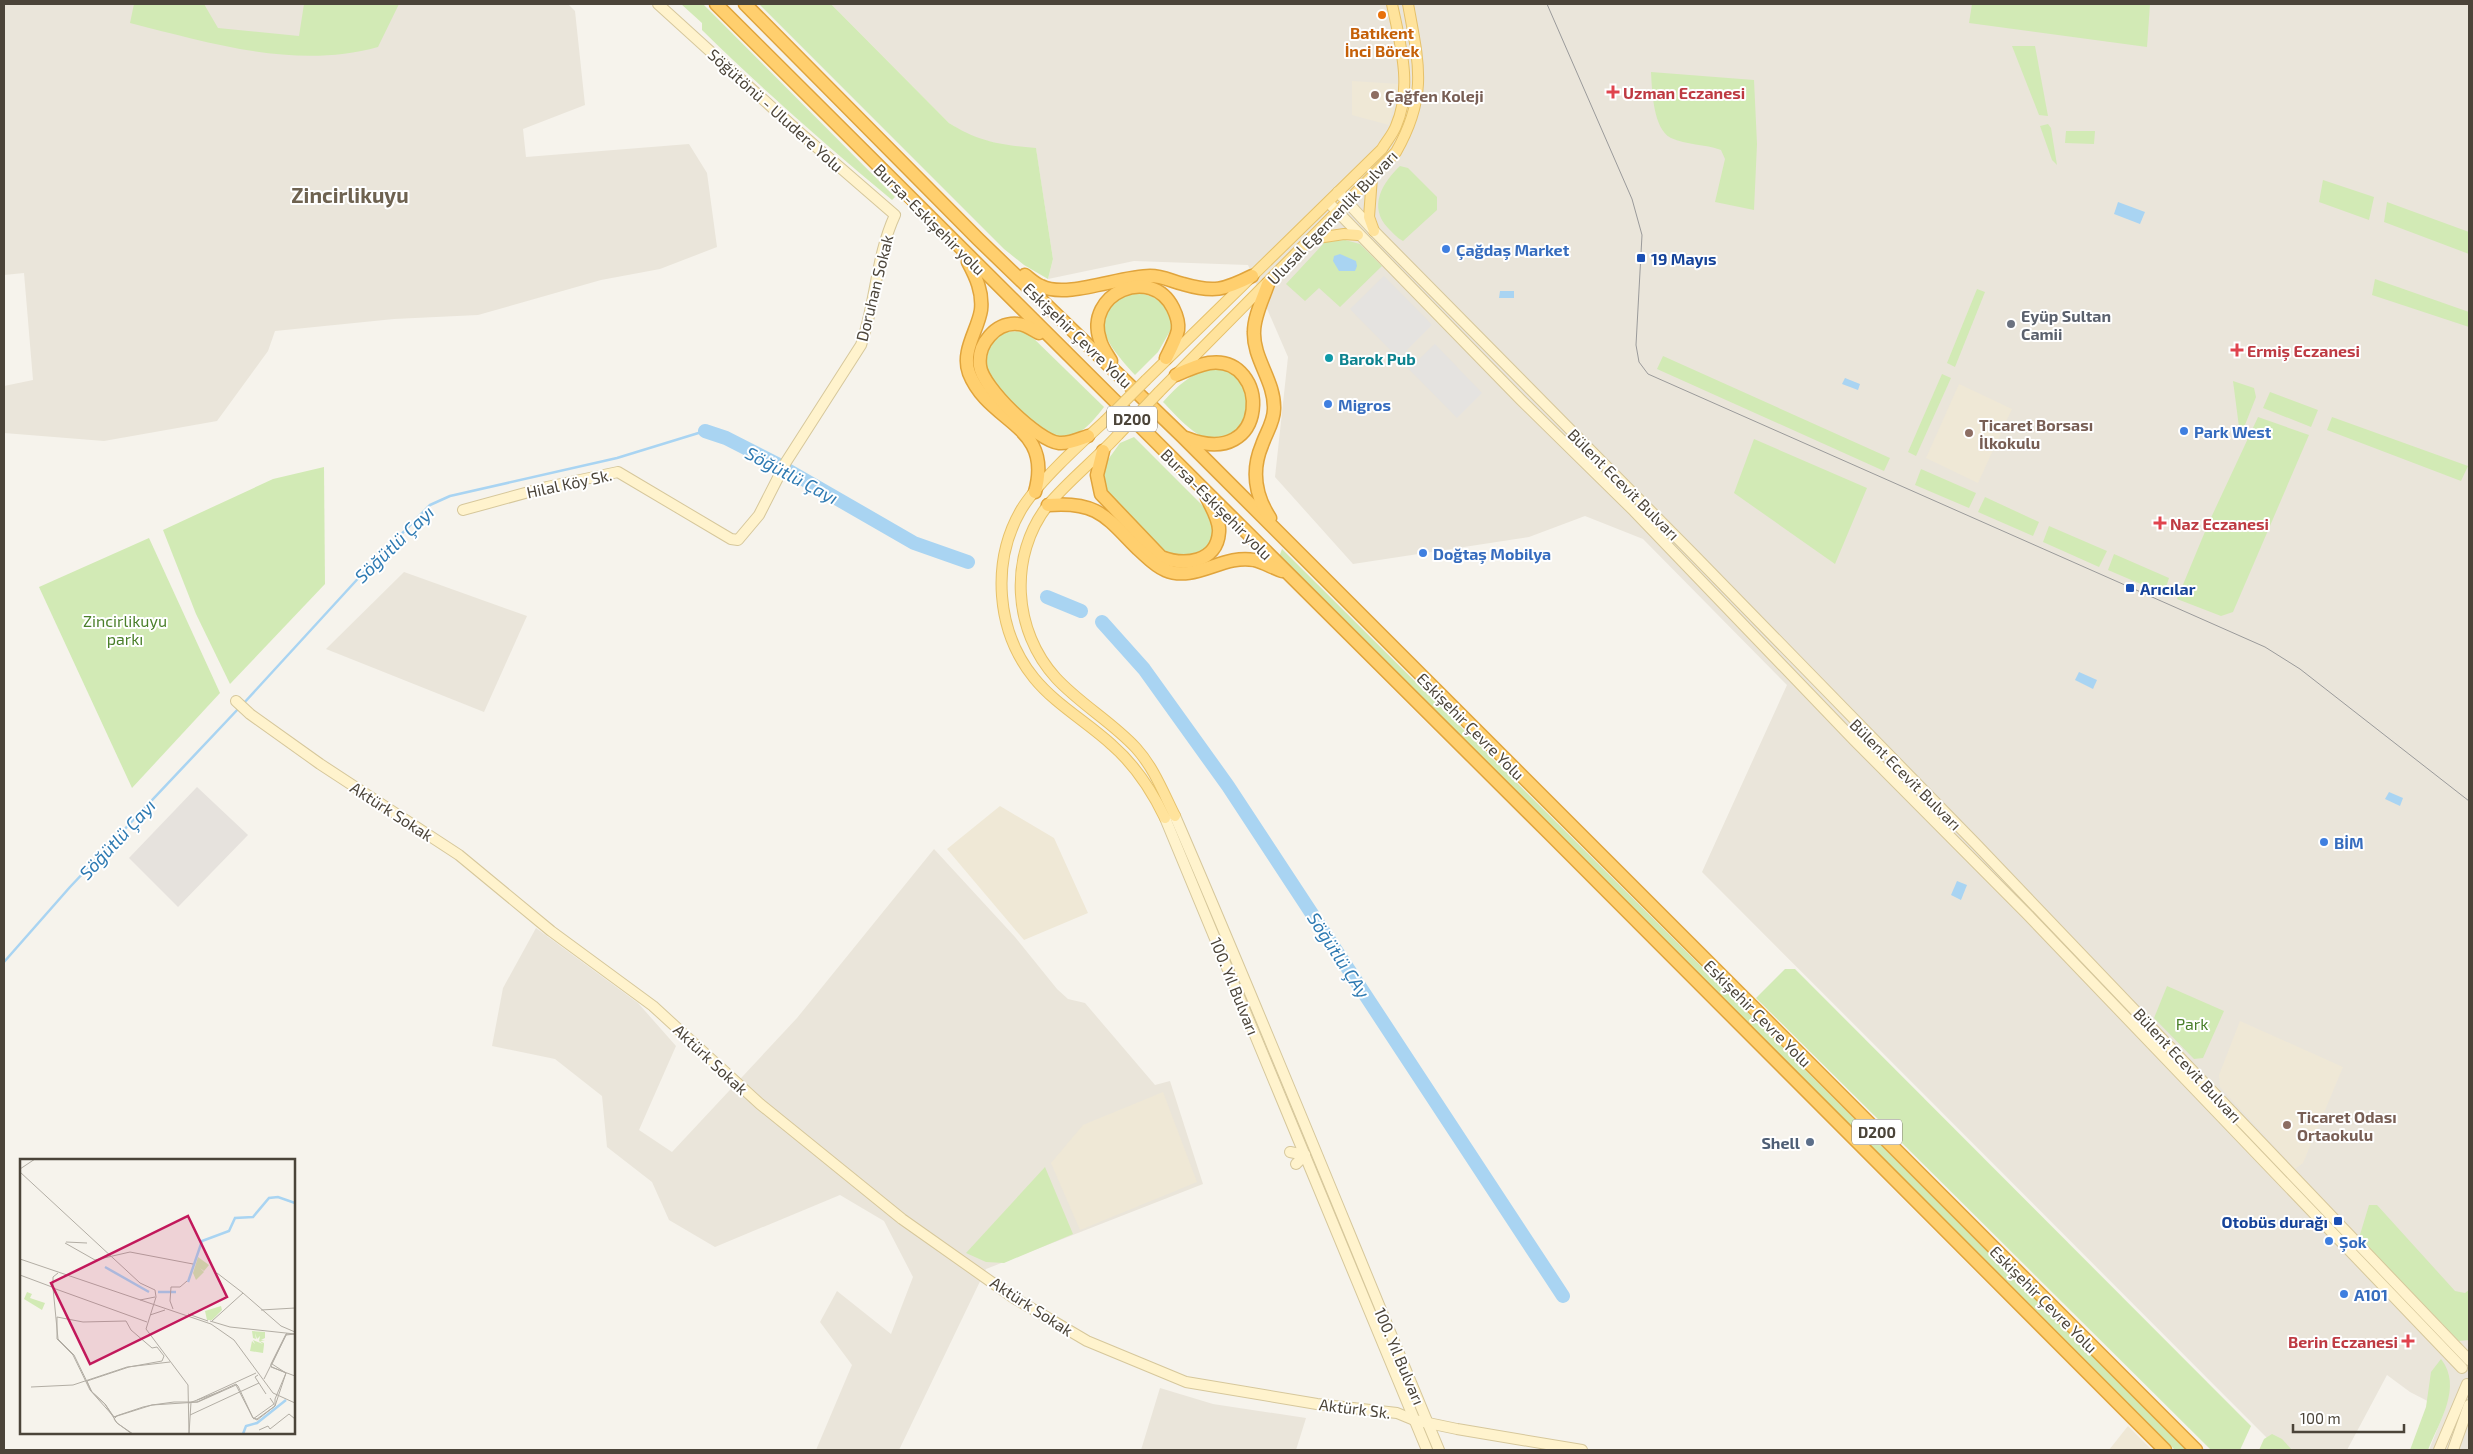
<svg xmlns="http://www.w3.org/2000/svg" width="2473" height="1454" font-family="'Exo 2',sans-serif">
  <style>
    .residential { fill: #eae5da }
    .industrial { fill: #e6e2dd }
    .education { fill: #efe8d6 }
    .green { fill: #d2eab5 }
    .parking { fill: #e5e3e0 }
    .water { fill: #a9d4f2 }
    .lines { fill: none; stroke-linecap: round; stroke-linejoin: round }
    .stream { stroke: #a9d4f2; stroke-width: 2.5 }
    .river { stroke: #a9d4f2; stroke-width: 14 }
    .secondary-casing { stroke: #d6c79b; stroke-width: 12 }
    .primary-casing { stroke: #e6c16a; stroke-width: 12 }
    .highway-casing { stroke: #e0a43c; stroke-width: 15 }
    .secondary { stroke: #fff3cd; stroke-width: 10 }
    .primary { stroke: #ffe39c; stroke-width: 10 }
    .highway { stroke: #ffcf6e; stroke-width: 12 }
    .tram { stroke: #9a9a9a; stroke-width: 1 }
    .primary-bridge-casing { stroke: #e6c16a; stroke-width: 12; stroke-linecap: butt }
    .primary-bridge { stroke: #ffe39c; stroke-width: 10 }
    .food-dot { fill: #e8710a; stroke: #fff; stroke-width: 2 }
    .health-dot { fill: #e0444e; stroke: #fff; stroke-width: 2 }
    .education-dot { fill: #8d6e63; stroke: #fff; stroke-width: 2 }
    .shop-dot { fill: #3f7fe0; stroke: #fff; stroke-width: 2 }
    .transit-dot { fill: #1a4fb4; stroke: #fff; stroke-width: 2 }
    .worship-dot { fill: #6b7280; stroke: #fff; stroke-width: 2 }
    .culture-dot { fill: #0f9aa8; stroke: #fff; stroke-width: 2 }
    .service-dot { fill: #5c6f8a; stroke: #fff; stroke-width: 2 }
    .labels { text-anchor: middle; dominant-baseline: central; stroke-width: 4; stroke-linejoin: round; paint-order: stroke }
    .shield { fill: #fff; stroke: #817c74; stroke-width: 1 }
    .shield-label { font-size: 15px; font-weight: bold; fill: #4b4439 }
    .food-label { font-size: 16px; font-weight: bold; fill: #c56008; stroke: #fff }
    .health-label { font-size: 16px; font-weight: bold; fill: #be3a42; stroke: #fff; text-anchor: start }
    .education-label { font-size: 16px; font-weight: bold; fill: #785e54; stroke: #fff; text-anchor: start }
    .street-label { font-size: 16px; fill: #4b4439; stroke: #fff }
    .shop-label { font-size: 16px; font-weight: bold; fill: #366cbe; stroke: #fff; text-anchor: start }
    .transit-label { font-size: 16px; font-weight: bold; fill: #164399; stroke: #fff; text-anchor: start }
    .worship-label { font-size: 16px; font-weight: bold; fill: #5b616d; stroke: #fff; text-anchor: start }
    .culture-label { font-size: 16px; font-weight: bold; fill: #0d838f; stroke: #fff; text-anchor: start }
    .park-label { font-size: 16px; fill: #4a7f2a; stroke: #fff }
    .service-label { font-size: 16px; font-weight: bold; fill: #4e5e75; stroke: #fff; text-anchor: end }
    .water-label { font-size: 18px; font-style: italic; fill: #2e7ab2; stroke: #fff }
    .district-label { font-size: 21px; font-weight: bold; fill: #6e6250; stroke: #fff }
    .inset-river { fill: none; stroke: #a9d4f2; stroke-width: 2.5 }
    .inset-road { fill: none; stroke: #b2ada4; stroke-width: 1 }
    .view { fill: #c2185b; fill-opacity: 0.15; stroke: #c2185b; stroke-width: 2.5 }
    .inset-edge { fill: none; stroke: #4b4439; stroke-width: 2.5 }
  </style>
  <rect width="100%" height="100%" fill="#f6f3ec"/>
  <g class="residential">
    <path d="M4 4H568L575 11 585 105 523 129 526 157 689 144 707 173 717 247 660 269 601 280 478 315 394 319 275 331 268 351 217 421 104 441 4 433V386L33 380 24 273 4 275Z"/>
    <path d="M831 4H2469V1450H2429L2445 1410 2410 1392 2387 1375 2347 1450H2279L1702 872 1787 685 1643 539 1585 516 1529 537 1353 564 1275 477 1288 357 1248 265 1134 261 1048 279 1053 259 1036 149 1003 145 971 137 949 123Z"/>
    <path d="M404 572 527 616 484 712 326 649Z"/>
    <path d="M934 849 1015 937 1057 989 1068 999 1085 1003 1155 1085 1170 1081 1203 1184 986 1269 899 1450H816L852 1365 820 1322 837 1291 891 1334 913 1277 884 1221 840 1195 715 1247 669 1220 652 1182 607 1147 602 1096 555 1059 492 1046 503 988 536 928 638 1003 676 1046 639 1130 672 1152 797 1018Z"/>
    <path d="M1160 1388 1213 1404 1306 1418 1296 1450H1141Z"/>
  </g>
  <path class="industrial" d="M197 787 248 835 178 907 129 858Z"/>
  <g class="education">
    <path d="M1352 81 1399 84 1389 125 1352 115Z"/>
    <path d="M1959 384 2012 409 1978 483 1926 458Z"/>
    <path d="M1000 806 1054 838 1088 913 1024 940 947 849Z"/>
    <path d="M2240 1021 2343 1067 2303 1163 2295 1169 2220 1087 2219 1075Z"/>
    <path d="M1163 1092 1197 1182 1080 1230 1051 1163 1083 1125Z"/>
    <path d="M2128 1426 2152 1450H2109Z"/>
  </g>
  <g class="green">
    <path d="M134 4H204L218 28 299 36 304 4H399L378 47C296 70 210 43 130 23Z"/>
    <path d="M681 4H703L895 197 892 200C827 146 763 90 702 30V23Z"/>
    <path d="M759 4H831L949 123C979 142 1001 145 1036 148L1053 259 1048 279 1024 265 1004 249Z"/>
    <path d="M1972 4H2150L2147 47 1969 23Z"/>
    <path d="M2012 46H2035L2048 116 2039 115Z"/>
    <path d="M1651 72 1754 80 1757 144 1754 210 1715 202 1725 159 1721 150C1705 144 1686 145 1671 138 1653 129 1652 90 1651 72Z"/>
    <path d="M2048 124 2051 128 2057 165 2052 160 2040 126Z"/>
    <path d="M2066 131H2095L2094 144 2065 143Z"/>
    <path d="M1400 166 1408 168 1437 197V210L1403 241C1397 238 1393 233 1388 228 1368 207 1382 183 1400 166Z"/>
    <path d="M2323 180 2374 197 2369 220 2319 202Z"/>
    <path d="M2387 202 2469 232V254L2384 222Z"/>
    <path d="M1345 240 1360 244 1382 266 1340 307 1319 288 1305 301 1286 284 1325 242Z"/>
    <path d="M2375 279 2469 312V327L2372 295Z"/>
    <path d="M1977 289 1985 292 1955 367 1947 363Z"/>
    <path d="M1134 292C1159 297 1167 301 1173 326L1158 352 1135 375C1109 346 1079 313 1134 292Z"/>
    <path d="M1026 331 1104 407C1087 429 1070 448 1041 431L992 381 986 371 987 345 1002 332Z"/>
    <path d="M1663 356 1890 458 1884 471 1657 369Z"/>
    <path d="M1211 367C1241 373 1241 379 1250 406 1247 413 1244 422 1240 428 1215 463 1181 420 1163 402 1178 385 1190 375 1211 367Z"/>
    <path d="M1942 374 1951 378 1916 456 1908 452Z"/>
    <path d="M2233 381 2254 388 2256 397 2243 430 2239 427Z"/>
    <path d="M2270 392 2318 410 2311 427 2263 408Z"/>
    <path d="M2258 417 2309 435 2233 612 2221 616 2177 599 2209 522Z"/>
    <path d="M2332 417 2468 466 2461 481 2327 430Z"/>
    <path d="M1134 437 1206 509C1209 513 1213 519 1213 523 1216 552 1189 563 1166 552L1110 498 1105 487 1102 468 1120 443Z"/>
    <path d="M1754 439 1867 488 1835 564 1734 493Z"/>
    <path d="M324 467 325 584 230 684 196 614 163 530 273 479Z"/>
    <path d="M1921 469 1976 493 1969 508 1915 485Z"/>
    <path d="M1985 497 2039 522 2033 536 1978 512Z"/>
    <path d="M2049 526 2107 551 2099 567 2043 542Z"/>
    <path d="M149 538 220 693 132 788 39 587Z"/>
    <path d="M1282 549 2187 1450H2175L1279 557Z"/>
    <path d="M2114 554 2169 578 2164 594 2108 570Z"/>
    <path d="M1785 969H1795L2251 1426 2240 1450H2211L1756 998Z"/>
    <path d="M2167 986 2224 1011 2203 1058 2194 1059 2154 1018Z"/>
    <path d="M1045 1167 1073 1234 1004 1263 986 1262 966 1253Z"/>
    <path d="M2369 1205H2377L2455 1291 2465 1293 2469 1290V1340L2459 1341 2359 1238Z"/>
    <path d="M2441 1359C2463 1387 2439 1422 2428 1450H2410L2426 1407 2431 1372Z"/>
    <path d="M2272 1434 2282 1439 2292 1450H2259L2264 1439Z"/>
  </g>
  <path class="parking" d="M1384 276 1432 325 1406 351 1416 362 1435 344 1482 393 1457 418 1350 309Z"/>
  <g class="water">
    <path d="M2118 202 2145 212 2140 224 2114 214Z"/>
    <path d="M1340 254 1356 261 1357 266 1355 271H1339L1333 261 1334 256Z"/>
    <path d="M1500 291H1514V298H1499Z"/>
    <path d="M1845 378 1860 384 1858 390 1842 384Z"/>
    <path d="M2079 672 2097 680 2093 689 2075 680Z"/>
    <path d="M2389 792 2403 798 2400 806 2385 799Z"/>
    <path d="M1957 881 1967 885 1961 900 1951 895Z"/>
  </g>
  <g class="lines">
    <g class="stream">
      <path d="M243 704 364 572 430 505 450 496 617 458 705 431"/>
      <path d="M4 962 70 887 239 708"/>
    </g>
    <g class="river">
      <path d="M705 431 726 438 777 464 914 543 968 562"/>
      <path d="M1047 597 1081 611"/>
      <path d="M1102 622 1144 669 1228 786 1563 1296"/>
    </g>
    <g class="secondary-casing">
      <g id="secondary">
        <path d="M1338 192 1374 231 1697 558 1976 844 2469 1360"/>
        <path d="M1329 203 1521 400 1634 511 1854 740 2026 913 2462 1368"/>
        <path d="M463 510 547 487 618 472 731 539 738 540 759 515 786 462 861 345C876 302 876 256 895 215L798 131 658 4"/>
        <path d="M236 701 250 714 320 764 459 855 551 931 653 1006 760 1104 902 1219 1014 1298 1087 1341 1186 1382 1317 1404 1397 1413 1414 1420 1457 1429 1582 1450"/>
        <path d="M1175 816C1266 1026 1351 1239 1439 1450"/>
        <path d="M1165 818 1427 1450"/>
        <path d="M1290 1152 1305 1155"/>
        <path d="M1296 1164 1305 1155"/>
        <path d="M2439 1450 2467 1384"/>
        <path d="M2453 1450 2469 1405"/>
      </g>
    </g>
    <g class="primary-casing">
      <g id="primary">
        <path d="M1372 177 1369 217 1374 231"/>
        <path d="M1311 239 1344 234 1358 235"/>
        <path d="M1146 380 1382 149C1386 142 1393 134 1396 126 1413 87 1400 43 1392 4"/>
        <path d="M1159 392 1396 152C1428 96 1419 64 1408 4"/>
        <path d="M1105 421C1081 443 1037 483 1021 510 991 562 996 631 1034 678 1055 704 1087 722 1112 745 1135 765 1152 791 1165 818"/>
        <path d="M1118 435C1096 459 1069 480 1048 505 1008 556 1013 631 1056 678 1080 704 1112 722 1136 748 1154 768 1163 792 1175 816"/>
      </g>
    </g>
    <g class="highway-casing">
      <g id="highway">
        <path d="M716 4 1550 834 2165 1450"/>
        <path d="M745 4 978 239 1182 436 2196 1450"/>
        <path d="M968 262C976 277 983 292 981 310 978 330 961 351 969 373 989 424 1054 424 1035 492"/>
        <path d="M1025 275C1030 279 1035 284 1041 286 1067 299 1120 276 1150 276 1163 276 1171 281 1183 284 1214 293 1224 290 1252 276"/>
        <path d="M1268 284C1263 299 1254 316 1254 332 1253 359 1275 381 1274 409 1274 422 1266 433 1262 445 1251 471 1255 495 1270 518"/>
        <path d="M1039 333C1033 330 1025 324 1018 324 996 322 977 344 980 366 982 387 1038 441 1059 443 1069 444 1079 439 1088 436"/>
        <path d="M1111 361C1107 354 1102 348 1100 340 1084 294 1151 264 1173 308 1176 314 1179 322 1178 330 1176 339 1170 350 1166 358"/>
        <path d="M1176 375C1187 370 1198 365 1209 363 1271 354 1271 472 1186 438"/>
        <path d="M1103 451 1097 475 1101 494 1161 557C1184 566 1217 563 1219 532 1220 521 1212 508 1207 498"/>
        <path d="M1048 505C1098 501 1106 517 1138 549 1147 557 1155 566 1165 570 1195 583 1223 554 1254 560 1263 562 1273 568 1282 571"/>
      </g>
    </g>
    <use href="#secondary" class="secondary"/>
    <use href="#primary" class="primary"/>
    <use href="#highway" class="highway"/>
    <path class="tram" d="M1547 4 1632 199 1642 235 1636 345 1639 362 1648 374 2265 647 2300 669 2469 801"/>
    <g class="primary-bridge-casing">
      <g id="primary-bridge">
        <path d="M1105 421 1146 380"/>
        <path d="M1118 435 1159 392"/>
      </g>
    </g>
    <use href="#primary-bridge" class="primary-bridge"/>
  </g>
  <circle class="food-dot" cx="1382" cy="15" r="5"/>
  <g class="health-dot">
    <path d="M1610.5 84.5h5v5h5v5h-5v5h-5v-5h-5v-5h5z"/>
    <path d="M2234.5 342.5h5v5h5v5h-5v5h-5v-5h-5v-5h5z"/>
    <path d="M2157.5 515.5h5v5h5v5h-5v5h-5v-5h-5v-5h5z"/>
    <path d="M2405.5 1333.5h5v5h5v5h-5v5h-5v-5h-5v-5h5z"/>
  </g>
  <g class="education-dot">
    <circle cx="1375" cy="95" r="5"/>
    <circle cx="1969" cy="433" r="5"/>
    <circle cx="2287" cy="1125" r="5"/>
  </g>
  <g class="shop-dot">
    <circle cx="1446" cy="249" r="5"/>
    <circle cx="1328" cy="404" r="5"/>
    <circle cx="2184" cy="431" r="5"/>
    <circle cx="1423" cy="553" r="5"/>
    <circle cx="2324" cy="842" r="5"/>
    <circle cx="2329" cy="1241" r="5"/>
    <circle cx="2344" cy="1294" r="5"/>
  </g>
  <g class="transit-dot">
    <rect x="1636" y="253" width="10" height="10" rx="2.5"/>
    <rect x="2125" y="583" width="10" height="10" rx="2.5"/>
    <rect x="2333" y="1216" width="10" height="10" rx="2.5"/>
  </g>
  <circle class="worship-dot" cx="2011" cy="324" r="5"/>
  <circle class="culture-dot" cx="1329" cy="358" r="5"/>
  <circle class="service-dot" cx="1810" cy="1142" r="5"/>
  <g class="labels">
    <g class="shield">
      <rect x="1107" y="406.5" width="50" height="25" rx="4"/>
      <rect x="1852" y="1119.5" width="50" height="25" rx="4"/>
    </g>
    <g class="shield-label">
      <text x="1132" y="419">D200</text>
      <text x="1877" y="1132">D200</text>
    </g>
    <g class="food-label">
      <text x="1382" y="32">Batıkent<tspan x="1382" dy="18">İnci Börek</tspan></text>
    </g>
    <g class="health-label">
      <text x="1623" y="92">Uzman Eczanesi</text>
      <text x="2247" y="350">Ermiş Eczanesi</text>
      <text x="2170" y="523">Naz Eczanesi</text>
      <text x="2398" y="1341" text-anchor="end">Berin Eczanesi</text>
    </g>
    <g class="education-label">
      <text x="1385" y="95">Çağfen Koleji</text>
      <text x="1979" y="424">Ticaret Borsası<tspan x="1979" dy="18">İlkokulu</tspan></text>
      <text x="2297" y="1116">Ticaret Odası<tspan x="2297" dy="18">Ortaokulu</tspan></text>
    </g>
    <g class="street-label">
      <text transform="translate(776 110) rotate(42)">Söğütönü - Uludere Yolu</text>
      <text transform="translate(1332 217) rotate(-46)">Ulusal Egemenlik Bulvarı</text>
      <text transform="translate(930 219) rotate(45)">Bursa-Eskişehir yolu</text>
      <text transform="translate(874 288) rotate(-76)">Doruhan Sokak</text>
      <text transform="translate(1078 335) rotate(44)">Eskişehir Çevre Yolu</text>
      <text transform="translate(569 483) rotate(-12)">Hilal Köy Sk.</text>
      <text transform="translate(1624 484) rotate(45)">Bülent Ecevit Bulvarı</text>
      <text transform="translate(1217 504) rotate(45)">Bursa-Eskişehir yolu</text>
      <text transform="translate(1471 726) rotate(45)">Eskişehir Çevre Yolu</text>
      <text transform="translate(1906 774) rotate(45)">Bülent Ecevit Bulvarı</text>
      <text transform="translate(392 811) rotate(33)">Aktürk Sokak</text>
      <text transform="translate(1235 986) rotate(68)">100. Yıl Bulvarı</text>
      <text transform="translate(1758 1013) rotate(45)">Eskişehir Çevre Yolu</text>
      <text transform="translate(711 1059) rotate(43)">Aktürk Sokak</text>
      <text transform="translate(2188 1065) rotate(47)">Bülent Ecevit Bulvarı</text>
      <text transform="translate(2044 1299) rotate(45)">Eskişehir Çevre Yolu</text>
      <text transform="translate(1032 1306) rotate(33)">Aktürk Sokak</text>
      <text transform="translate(1400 1356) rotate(67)">100. Yıl Bulvarı</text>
      <text transform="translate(1355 1408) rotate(7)">Aktürk Sk.</text>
    </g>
    <g class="shop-label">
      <text x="1456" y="249">Çağdaş Market</text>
      <text x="1338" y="404">Migros</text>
      <text x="2194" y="431">Park West</text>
      <text x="1433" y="553">Doğtaş Mobilya</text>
      <text x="2334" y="842">BİM</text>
      <text x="2339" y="1241">Şok</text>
      <text x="2354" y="1294">A101</text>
    </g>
    <g class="transit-label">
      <text x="1651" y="258">19 Mayıs</text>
      <text x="2140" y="588">Arıcılar</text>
      <text x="2328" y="1221" text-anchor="end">Otobüs durağı</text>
    </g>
    <g class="worship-label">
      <text x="2021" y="315">Eyüp Sultan<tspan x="2021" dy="18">Camii</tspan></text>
    </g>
    <g class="culture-label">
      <text x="1339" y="358">Barok Pub</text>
    </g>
    <g class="park-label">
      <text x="125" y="620">Zincirlikuyu<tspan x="125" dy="18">parkı</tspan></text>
      <text x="2192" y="1023">Park</text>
    </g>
    <g class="service-label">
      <text x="1800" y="1142">Shell</text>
    </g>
    <g class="water-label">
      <text transform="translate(792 475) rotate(28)">Söğütlü Çayı</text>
      <text transform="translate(394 544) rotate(-44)">Söğütlü Çayı</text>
      <text transform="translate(117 839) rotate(-47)">Söğütlü Çayı</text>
      <text transform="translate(1339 955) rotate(57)">Söğütlü ÇAy</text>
    </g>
    <g class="district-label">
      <text x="350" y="194">Zincirlikuyu</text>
    </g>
  </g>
  <g transform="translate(20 1159)">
    <rect width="275" height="275" fill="#f6f3ec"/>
    <path d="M178 98 189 106 184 112 180 109 184 113 176 121 173 114ZM7 133 12 135 10 139 25 144 22 151 4 140ZM201 147 202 151 192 161H187L185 152ZM232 172 245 173V179L241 181 245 182H240L244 184V186H239H244L243 194 230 192 232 182 235 185 233 181 243 185 239 182 240 177 237 180 235 174 236 180 233 179Z" fill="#d2eab5"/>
    <path class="inset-river" d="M85 108 129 133M168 123 182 82 209 72 215 59 233 58 249 39 258 38 275 44M138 133H156M223 275 226 267 237 264 266 241"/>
    <path class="inset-road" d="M0 10 15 0M0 13 120 124 135 131 136 138 126 170 168 226 169 275M46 83 67 84M45 84 75 101 110 93 173 105M0 100 191 165 214 181 253 234 275 244M0 116 32 128M33 128V118L38 114M33 129 38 180 54 196 72 233 85 245 97 264 113 275M33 129 127 163M223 134 261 167 275 173M275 138V159M120 141 135 138M153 150 150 142 151 128H160L167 122M241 151 275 149M168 155 188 162M130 156 145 151M37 158 63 163 106 162 111 171 132 189 137 188 144 197 142 202 109 208 67 222 71 232 85 245 94 258 99 256 123 248 132 246 154 243H177L216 225 218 227 233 259 237 260 255 247V240L266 214 252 208 251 207V205L266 175H275L266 176 252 205 266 214 255 247 237 261 233 259 216 226 178 243 132 246 94 258 70 231 53 196 37 180ZM190 162 210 168 275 175M192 162 223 134 197 114M251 208 275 217M238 216 235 218 246 235M244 220 267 174M11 228 53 226 107 208 150 203M177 241 236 214M169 244 202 232M170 256 239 224M97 257 94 260 97 264 112 275M233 260 254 245 250 239M239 271 248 267 250 270 269 255 275 260M169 275 171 243"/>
    <path class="view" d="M168 57 207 138 70 205 31 124Z"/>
    <rect width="275" height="275" class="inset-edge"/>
  </g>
  <rect width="2473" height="1454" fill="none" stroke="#4b4439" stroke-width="10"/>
  <path d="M2293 1424v8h111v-8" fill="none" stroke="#4b4439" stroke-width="2.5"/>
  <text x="2300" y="1424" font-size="15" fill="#4b4439" stroke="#ffffff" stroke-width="4" paint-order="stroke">100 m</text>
</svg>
